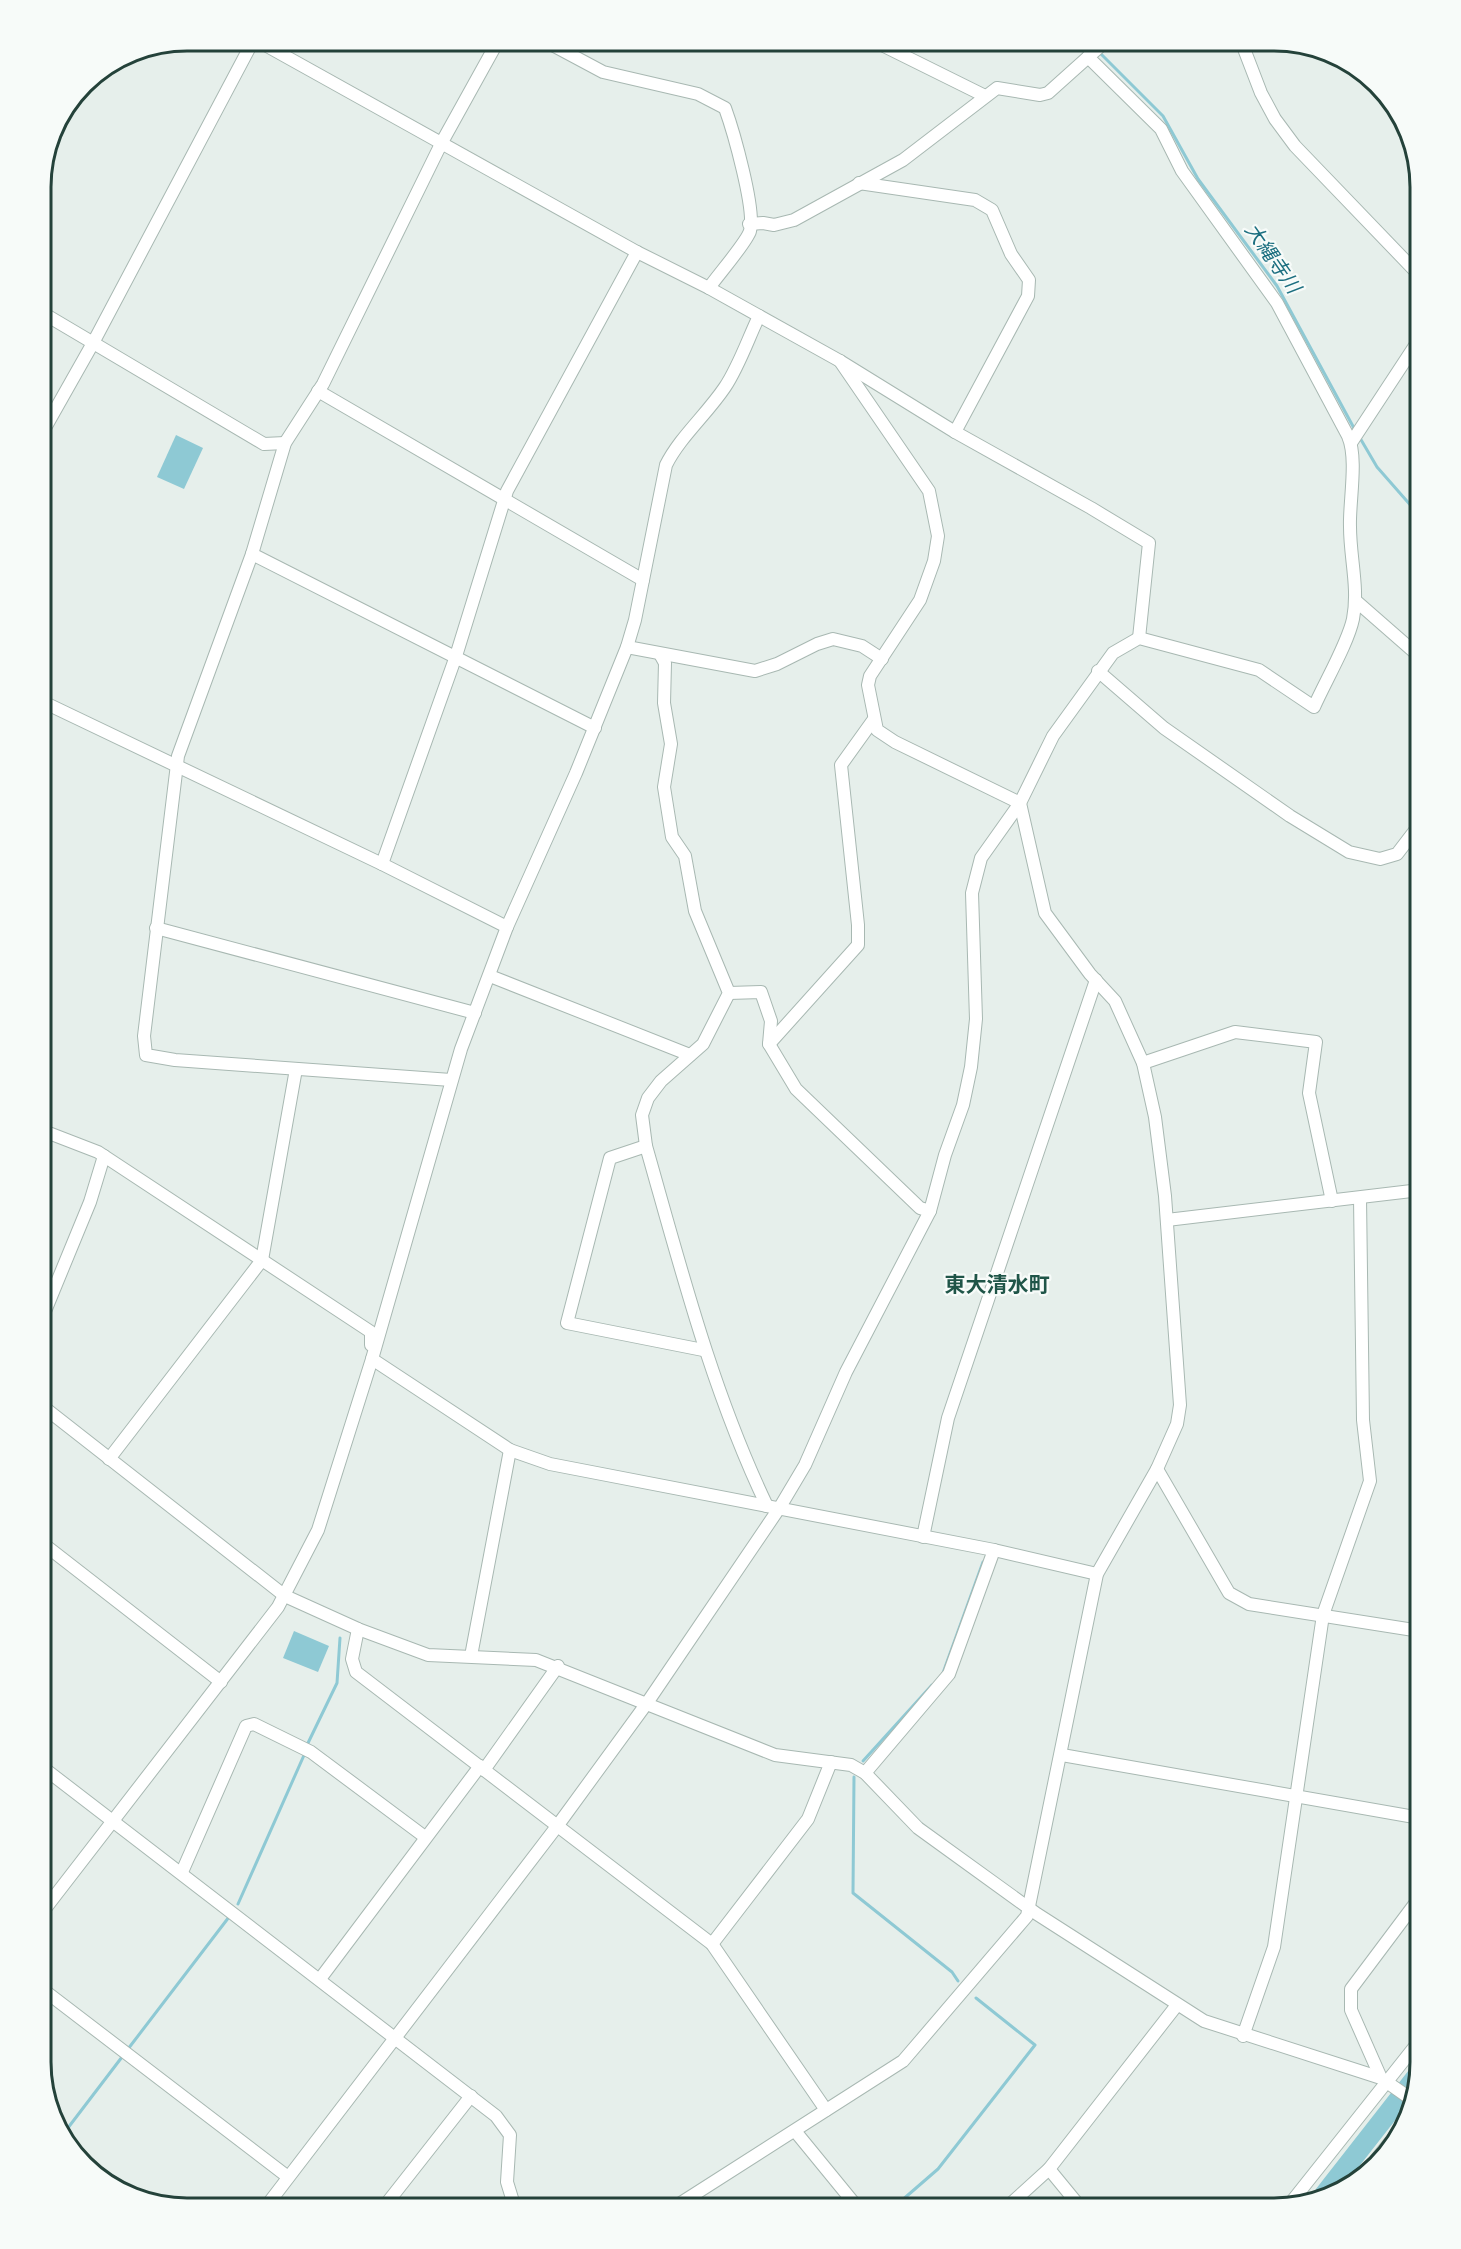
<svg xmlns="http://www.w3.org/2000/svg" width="1461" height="2249" font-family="'Public Sans','Noto Sans JP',sans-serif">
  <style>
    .water { fill: #8ec9d4 }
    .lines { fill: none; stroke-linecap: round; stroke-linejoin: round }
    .stream { stroke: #8ec9d4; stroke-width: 3 }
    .river { stroke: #8ec9d4; stroke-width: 20 }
    .minor-casing { stroke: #a8b8b2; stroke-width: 14 }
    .minor { stroke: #fff; stroke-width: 12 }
    .labels { text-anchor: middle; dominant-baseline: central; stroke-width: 4.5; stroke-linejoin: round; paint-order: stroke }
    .water-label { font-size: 20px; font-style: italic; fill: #1c6f80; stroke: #f7fbf9 }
    .quarter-label { font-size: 21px; font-weight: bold; fill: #1f5548; stroke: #f7fbf9 }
    .rim { fill: none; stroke: #24423a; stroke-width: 3 }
  </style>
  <rect width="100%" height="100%" fill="#e6efeb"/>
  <g class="water">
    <path d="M176 435 203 448 184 489 157 477Z"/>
    <path d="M294 1631 329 1646 318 1672 283 1658Z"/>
  </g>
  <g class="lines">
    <g class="stream">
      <path d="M1074 41 1092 48"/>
      <path d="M1100 53 1163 116 1198 179 1277 286 1355 430"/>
      <path d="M1360 438 1377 467 1420 516"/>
      <path d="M943 1673 983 1562"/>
      <path d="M308 1743 337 1683 340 1638"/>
      <path d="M863 1761 932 1685"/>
      <path d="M854 1777 853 1893 952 1972 958 1981"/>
      <path d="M238 1904 305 1753"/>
      <path d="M128 2049 229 1917"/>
      <path d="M61 2137 122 2057"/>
      <path d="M893 2208 938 2169 1035 2045 976 1998"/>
    </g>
    <path class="river" d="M1324 2195 1417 2076"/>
    <g class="minor-casing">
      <g id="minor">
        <path d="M258 41 637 252 709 288 840 361 955 432 1091 508 1149 543 1139 638"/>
        <path d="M545 41 603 72 698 94 725 108C733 130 756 210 750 231 747 242 717 276 709 288"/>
        <path d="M874 41 985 96"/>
        <path d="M1241 41 1261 93 1275 119 1295 146 1420 276"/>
        <path d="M859 183 975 200 992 210 1011 254 1029 280 1028 296 955 432"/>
        <path d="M749 224 763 223 774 225 794 220 903 160 997 88 1040 95 1048 93 1106 41"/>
        <path d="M41 312 264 444 285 443"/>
        <path d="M318 391 643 580"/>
        <path d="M41 435 93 343 253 41"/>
        <path d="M1351 443 1420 338"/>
        <path d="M252 554 595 728"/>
        <path d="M1356 601 1420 657"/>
        <path d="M627 647 755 671 777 664 817 644 833 639 862 646 882 659"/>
        <path d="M660 654 665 663 664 703 671 744 664 787 672 837 685 856 695 911 729 993 703 1044 661 1081 648 1098 642 1115 646 1146C681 1269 712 1391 767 1506"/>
        <path d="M1098 671 1164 728 1290 816 1349 852 1380 859 1397 854 1420 824"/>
        <path d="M41 701 382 864 507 927"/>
        <path d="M382 864 456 656 507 491 637 252"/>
        <path d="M156 928 475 1013"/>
        <path d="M490 976 690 1055"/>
        <path d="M729 993 761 992 771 1021 769 1044 796 1089 920 1208 930 1211"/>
        <path d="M769 1044 858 945V925L841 765 874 719"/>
        <path d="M1143 1063 1235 1032 1316 1042 1309 1093 1332 1201"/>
        <path d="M451 1080 175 1060 146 1055 144 1036 178 756 252 554 285 443 323 384 442 142 498 41"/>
        <path d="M41 1130 98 1152 371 1332V1345"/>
        <path d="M646 1146 610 1158 567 1323 703 1350"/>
        <path d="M1167 1220 1420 1190"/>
        <path d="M41 1321 90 1202 104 1156"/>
        <path d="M372 1359 510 1450 550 1464 994 1550 1097 1574"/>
        <path d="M41 1405 285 1596 358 1629 428 1655 536 1660 775 1755 851 1765 865 1773 918 1828 1037 1914 1204 2021 1381 2078 1411 2099"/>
        <path d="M109 1459 262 1260 296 1069"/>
        <path d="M1157 1469 1229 1593 1249 1604 1420 1631"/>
        <path d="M923 1537 948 1418 1096 980"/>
        <path d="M41 1542 221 1682"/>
        <path d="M358 1629 352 1659 356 1672 712 1944 826 2110"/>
        <path d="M471 1656 510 1450"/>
        <path d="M1062 1755 1420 1818"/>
        <path d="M41 1766 496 2116 510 2135 507 2182 515 2208"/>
        <path d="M484 1770 558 1666"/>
        <path d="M865 1773 949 1674 994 1550"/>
        <path d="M182 1872 246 1726 254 1724 311 1752 425 1837"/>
        <path d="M41 1914 278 1607 318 1530 372 1359 461 1049 507 927 576 773 627 647 635 620 666 465C680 437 707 414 725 387 739 366 748 339 759 316"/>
        <path d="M712 1944 808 1819 831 1762"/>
        <path d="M320 1979 480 1766"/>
        <path d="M41 1988 288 2177"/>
        <path d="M1243 2036 1274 1947 1323 1615 1370 1481 1363 1420 1360 1198"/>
        <path d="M1381 2078 1351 2010V1989L1420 1897"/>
        <path d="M795 2131 858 2208"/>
        <path d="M1375 2161 1404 2125"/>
        <path d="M1049 2169 1081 2208"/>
        <path d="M1289 2205 1420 2040"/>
        <path d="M265 2208 558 1825 647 1703 780 1507 805 1465 846 1372 930 1211 945 1155 963 1105 971 1067 976 1019 972 893 981 858 1020 803 1053 736 1113 653 1139 638 1259 670 1314 707C1325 682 1348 643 1353 619 1359 588 1350 558 1350 527 1349 502 1358 459 1348 436L1277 303 1182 171 1161 129 1088 57"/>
        <path d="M383 2208 471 2096"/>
        <path d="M673 2208 903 2061 1027 1916 1097 1574 1157 1469 1177 1424 1180 1405 1165 1196 1155 1117 1143 1063 1115 1001 1090 974 1045 913 1020 803 895 742 877 730 868 685 870 676 920 600 934 561 938 536 929 491 840 361"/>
        <path d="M1006 2208 1049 2169 1177 2005"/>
      </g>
    </g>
    <use href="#minor" class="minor"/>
  </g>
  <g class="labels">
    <g class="water-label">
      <text transform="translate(1273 258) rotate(55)">大縄寺川</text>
    </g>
    <g class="quarter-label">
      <text x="997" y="1284">東大清水町</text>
    </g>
  </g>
  <path d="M0 0H1461V2249H0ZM187 51H1274A136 136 0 0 1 1410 187V2062A136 136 0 0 1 1274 2198H187A136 136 0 0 1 51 2062V187A136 136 0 0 1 187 51Z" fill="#f7fbf9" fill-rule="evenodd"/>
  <path class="rim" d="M187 51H1274A136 136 0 0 1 1410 187V2062A136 136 0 0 1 1274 2198H187A136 136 0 0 1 51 2062V187A136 136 0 0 1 187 51Z"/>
</svg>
